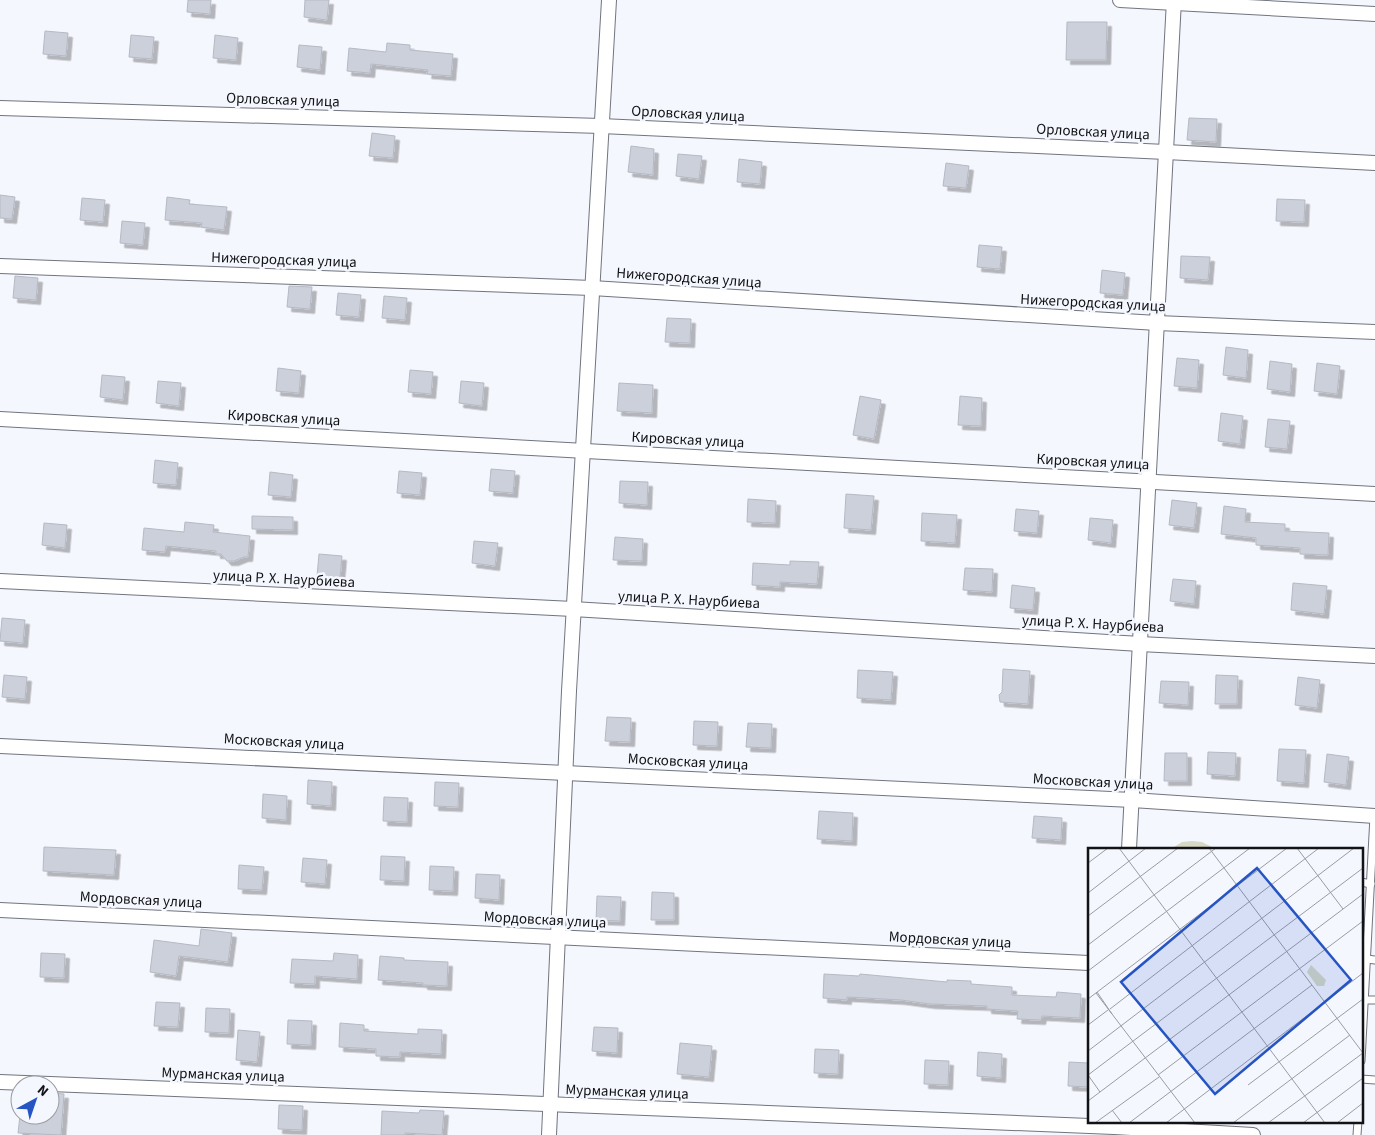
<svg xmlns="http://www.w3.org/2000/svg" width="1375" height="1135" font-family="'Source Sans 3',sans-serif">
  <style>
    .green { fill: #d6dac5 }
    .building { fill: #cbd0da; stroke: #b5b9c3; filter: url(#shadow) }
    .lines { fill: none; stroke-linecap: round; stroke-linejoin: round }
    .service-casing { stroke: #71747e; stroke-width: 9 }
    .minor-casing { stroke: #71747e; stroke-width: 16 }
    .service { stroke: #fff; stroke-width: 7 }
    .minor { stroke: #fff; stroke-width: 14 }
    .labels { text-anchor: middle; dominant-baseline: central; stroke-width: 5; stroke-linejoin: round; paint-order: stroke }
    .street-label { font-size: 15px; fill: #111316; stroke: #f5f7fe }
    .inset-road { fill: none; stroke: #9a9ca1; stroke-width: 1 }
    .view { fill: #2654c2; fill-opacity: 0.15; stroke: #2654c2; stroke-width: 2.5 }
    .inset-edge { fill: none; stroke: #111316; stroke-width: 2.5 }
  </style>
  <defs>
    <filter id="shadow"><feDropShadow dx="4.5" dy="4.5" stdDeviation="0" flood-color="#0004"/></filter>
  </defs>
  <rect width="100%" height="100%" fill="#f5f7fe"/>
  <path class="green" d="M1192 841 1202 842 1216 849H1171L1182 842Z"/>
  <g class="building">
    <path d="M188 0H211L210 14 187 12Z"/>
    <path d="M305 0H329L327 20 304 17Z"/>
    <path d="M1067 22H1107L1106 60H1066Z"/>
    <path d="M45 31 68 33 66 56 43 54Z"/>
    <path d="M131 35 154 37 152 59 129 57Z"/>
    <path d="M215 35 238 38 236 60 213 58Z"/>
    <path d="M387 43 410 45V50L453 54 451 76 427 74 428 70 371 64 370 73 347 71 349 48 386 52Z"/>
    <path d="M299 45 322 47 320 70 297 67Z"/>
    <path d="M1189 118 1217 119 1216 142 1187 140Z"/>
    <path d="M372 133 395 136 393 158 369 156Z"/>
    <path d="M631 146 654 149 653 175 628 172Z"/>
    <path d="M678 154 702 156 699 179 676 176Z"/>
    <path d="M739 159 762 162 760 184 737 182Z"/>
    <path d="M946 163 969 166 966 188 943 186Z"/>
    <path d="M0 195 15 197 12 219 0 218Z"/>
    <path d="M167 197 190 200 189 204 227 207 224 230 201 227 202 223 165 220Z"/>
    <path d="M82 198 105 200 103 222 80 220Z"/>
    <path d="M1277 199 1305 200 1304 222 1276 221Z"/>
    <path d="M122 221 145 223 143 245 120 243Z"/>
    <path d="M979 245 1002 247 1000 269 977 267Z"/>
    <path d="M1181 256 1210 257 1208 280 1180 278Z"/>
    <path d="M1102 270 1125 273 1123 295 1100 293Z"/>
    <path d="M15 276 38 278 36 300 13 298Z"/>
    <path d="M289 286 312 287 310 309 287 307Z"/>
    <path d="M338 293 361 295 359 317 336 315Z"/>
    <path d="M384 296 407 298 405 320 382 318Z"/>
    <path d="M667 318 691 319 690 343 665 342Z"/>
    <path d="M1226 347 1248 350 1246 378 1223 375Z"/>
    <path d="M1177 358 1199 360 1197 388 1174 386Z"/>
    <path d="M1270 361 1292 364 1290 392 1267 389Z"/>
    <path d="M1317 363 1340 366 1337 394 1314 391Z"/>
    <path d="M278 368 301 371 299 393 276 391Z"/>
    <path d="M410 370 433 372 431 394 408 392Z"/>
    <path d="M102 375 125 377 123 400 100 397Z"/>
    <path d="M158 381 181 383 179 406 156 403Z"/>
    <path d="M461 381 484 383 482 406 459 403Z"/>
    <path d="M619 383 653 385 652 413 617 411Z"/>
    <path d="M860 396 881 400 874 439 853 435Z"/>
    <path d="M960 396 982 398 981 426 958 425Z"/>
    <path d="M1221 413 1243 416 1240 444 1218 441Z"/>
    <path d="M1268 419 1290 421 1287 449 1265 447Z"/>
    <path d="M155 460 178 463 176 485 153 483Z"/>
    <path d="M491 469 515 471 513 493 489 491Z"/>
    <path d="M399 471 422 473 420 495 397 493Z"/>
    <path d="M270 472 293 475 291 497 268 495Z"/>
    <path d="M620 481 648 482 647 505 619 503Z"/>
    <path d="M846 494 874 496 871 530 844 528Z"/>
    <path d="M748 499 776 501 775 523 747 522Z"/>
    <path d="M1172 500 1197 503 1194 528 1169 525Z"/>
    <path d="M1224 506 1246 509 1245 522 1285 524V531L1329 533 1328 555 1300 554V548L1256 545V538L1221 534Z"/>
    <path d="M1016 509 1039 511 1037 533 1014 531Z"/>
    <path d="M922 513 957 515 955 543 921 541Z"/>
    <path d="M252 516 293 517V530L252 529Z"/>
    <path d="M1090 518 1113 520 1111 543 1088 540Z"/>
    <path d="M185 522 214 525 213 532 250 536 248 557H244L234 561H227L221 554H216V551L166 546 165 552 142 550 144 528 184 532Z"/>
    <path d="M44 523 67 525 65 548 42 545Z"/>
    <path d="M615 537 643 539 642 561 613 560Z"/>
    <path d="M474 541 498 543 495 566 472 563Z"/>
    <path d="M319 554 342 556 340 578 317 576Z"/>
    <path d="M790 561 819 562 817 584 780 582V587L752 585 753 563 790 565Z"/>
    <path d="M965 568 993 569 992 592 963 590Z"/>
    <path d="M1173 579 1196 581 1194 604 1170 601Z"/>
    <path d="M1293 583 1327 586 1324 614 1291 610Z"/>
    <path d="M1012 585 1035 588 1033 610 1010 608Z"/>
    <path d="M2 618 25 620 23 643 0 641Z"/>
    <path d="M1003 669 1030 671 1028 704 1000 702 999 695 1002 692Z"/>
    <path d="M858 670 893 672 891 700 857 698Z"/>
    <path d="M4 675 27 677 25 699 2 697Z"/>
    <path d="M1216 675 1238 676 1237 704H1215Z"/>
    <path d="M1298 677 1320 680 1317 708 1295 705Z"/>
    <path d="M1161 681 1189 682 1188 705 1159 703Z"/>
    <path d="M607 717 631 718 630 742 605 741Z"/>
    <path d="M694 721 718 722 717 746 693 745Z"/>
    <path d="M748 723 772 724 771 748 746 747Z"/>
    <path d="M1279 749 1306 750 1304 783 1277 781Z"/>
    <path d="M1208 752 1236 753 1235 776 1207 774Z"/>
    <path d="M1165 753H1187V781H1164Z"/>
    <path d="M1327 754 1349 757 1346 785 1324 782Z"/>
    <path d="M308 780 332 782 331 806 307 804Z"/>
    <path d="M435 782 459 783 458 807 434 806Z"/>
    <path d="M263 794 287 796 286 820 262 818Z"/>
    <path d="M384 797 408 798 407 822 383 821Z"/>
    <path d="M819 811 853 813 852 841 817 839Z"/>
    <path d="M1034 816 1062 818 1061 840 1032 838Z"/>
    <path d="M44 847 116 850 114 875 43 871Z"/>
    <path d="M381 856 405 857 404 881 380 880Z"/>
    <path d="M303 858 327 860 325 884 301 882Z"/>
    <path d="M239 865 264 867 262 890 238 889Z"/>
    <path d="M430 866 454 867 453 891 429 890Z"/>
    <path d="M476 874 500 875 499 900 475 898Z"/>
    <path d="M652 892 674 893V920H651Z"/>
    <path d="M597 896 621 897 620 921 596 920Z"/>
    <path d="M201 929 232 933 228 962 179 956 176 976 150 972 154 940 199 946Z"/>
    <path d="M41 953 65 954 64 978 40 977Z"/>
    <path d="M334 953 358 955 357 979 315 976V984L290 983 292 959 333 961Z"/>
    <path d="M380 956 404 958V960L448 962 447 986 423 985V983L378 980Z"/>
    <path d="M824 974 859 976 860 974 947 982V980L971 981V984L1012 987V995L1056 997 1057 992 1081 994 1080 1018 1042 1016 1041 1020 1017 1019 1018 1011 987 1009V1006L930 1004 901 1000 847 997V1000L823 998Z"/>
    <path d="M156 1002 180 1003 178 1027 154 1026Z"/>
    <path d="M206 1008 230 1009 229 1033 205 1032Z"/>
    <path d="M288 1020 312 1021 311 1045 287 1044Z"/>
    <path d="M340 1023 364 1025V1031L418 1034V1029L442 1030 441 1054 400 1052V1057L376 1056V1049L339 1047Z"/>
    <path d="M594 1027 618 1028 617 1053 592 1051Z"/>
    <path d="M238 1030 260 1032 257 1062 236 1060Z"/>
    <path d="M680 1043 712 1046 709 1077 677 1074Z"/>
    <path d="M815 1049 839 1050 838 1074 814 1073Z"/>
    <path d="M978 1052 1002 1054 1001 1078 977 1076Z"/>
    <path d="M925 1060 949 1061 948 1085 924 1084Z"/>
    <path d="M1069 1062 1089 1063V1087L1068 1086Z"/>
    <path d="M50 1093 64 1094 61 1135 18 1133 20 1115H50Z"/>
    <path d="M279 1105 303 1106 302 1130 278 1129Z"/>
    <path d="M420 1110 444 1111 442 1135 405 1133V1135H381L382 1111 419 1113Z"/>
  </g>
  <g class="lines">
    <g class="service-casing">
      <g id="service">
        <path d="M1361 882 1371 884"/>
        <path d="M1367 959 1375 960"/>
        <path d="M1365 1000H1375"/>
        <path d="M1361 1061 1374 816"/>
        <path d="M1361 1079 1375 1080"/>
        <path d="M1357 1135 1358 1121"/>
      </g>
    </g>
    <g class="minor-casing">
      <g id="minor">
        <path d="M1120 0 1375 14"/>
        <path d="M0 108 601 126 1166 152 1375 163"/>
        <path d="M0 266 592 288 1157 323 1375 332"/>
        <path d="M0 419 1375 494"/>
        <path d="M0 581 573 609 1140 644 1375 656"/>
        <path d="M0 746 1132 800 1375 816"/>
        <path d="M1129 849 1174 0"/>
        <path d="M0 910 1089 963"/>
        <path d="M0 1082 1114 1127 1253 1135"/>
        <path d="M549 1135 569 691 609 0"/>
      </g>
    </g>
    <use href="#service" class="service"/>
    <use href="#minor" class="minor"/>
  </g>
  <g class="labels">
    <g class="street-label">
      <text transform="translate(283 100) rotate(2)">Орловская улица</text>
      <text transform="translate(688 114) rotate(3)">Орловская улица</text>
      <text transform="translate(1093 132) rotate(3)">Орловская улица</text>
      <text transform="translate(284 260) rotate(2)">Нижегородская улица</text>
      <text transform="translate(689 278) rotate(4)">Нижегородская улица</text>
      <text transform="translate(1093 303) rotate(3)">Нижегородская улица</text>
      <text transform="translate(284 418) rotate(3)">Кировская улица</text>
      <text transform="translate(688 440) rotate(3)">Кировская улица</text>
      <text transform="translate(1093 462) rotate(3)">Кировская улица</text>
      <text transform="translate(284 579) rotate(3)">улица Р. Х. Наурбиева</text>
      <text transform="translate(689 600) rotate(3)">улица Р. Х. Наурбиева</text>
      <text transform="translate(1093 624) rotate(3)">улица Р. Х. Наурбиева</text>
      <text transform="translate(284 742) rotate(3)">Московская улица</text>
      <text transform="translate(688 762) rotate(3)">Московская улица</text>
      <text transform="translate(1093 782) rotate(3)">Московская улица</text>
      <text transform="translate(141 900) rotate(3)">Мордовская улица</text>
      <text transform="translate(545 920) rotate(3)">Мордовская улица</text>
      <text transform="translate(950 940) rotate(3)">Мордовская улица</text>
      <text transform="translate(223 1075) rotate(2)">Мурманская улица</text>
      <text transform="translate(627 1092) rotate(2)">Мурманская улица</text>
    </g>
  </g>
  <g transform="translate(1088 848)">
    <rect width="275" height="275" fill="#f5f7fe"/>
    <path d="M223 117 238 132 236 138H229L219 124Z" fill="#d6dac5"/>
    <path class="inset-road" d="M31 0 237 275M121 0 275 205M209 0 255 61M0 15 20 0M0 45 58 0M0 68 90 0M0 97 128 0M0 123 162 0M8 145 24 166 9 144M0 151 199 0M22 161 231 0M24 166 107 275M0 177 20 162M0 203 266 0M0 227 275 20M0 227 12 244M70 227 275 73M160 237 275 151M0 253 275 46M24 262 34 275M7 275 71 229M41 275 224 137M78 275 275 125M145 275 262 187M180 275 275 205M215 275 275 230M249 275 275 255"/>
    <path class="view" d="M169 20 263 132 127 246 33 134Z"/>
    <rect width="275" height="275" class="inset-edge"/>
  </g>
  <g transform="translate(35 1100) rotate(40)"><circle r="24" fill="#f5f7fe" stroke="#9a9ca1"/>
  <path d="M0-4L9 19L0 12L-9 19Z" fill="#2654c2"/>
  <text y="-8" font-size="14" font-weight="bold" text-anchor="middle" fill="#111316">N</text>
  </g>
</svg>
